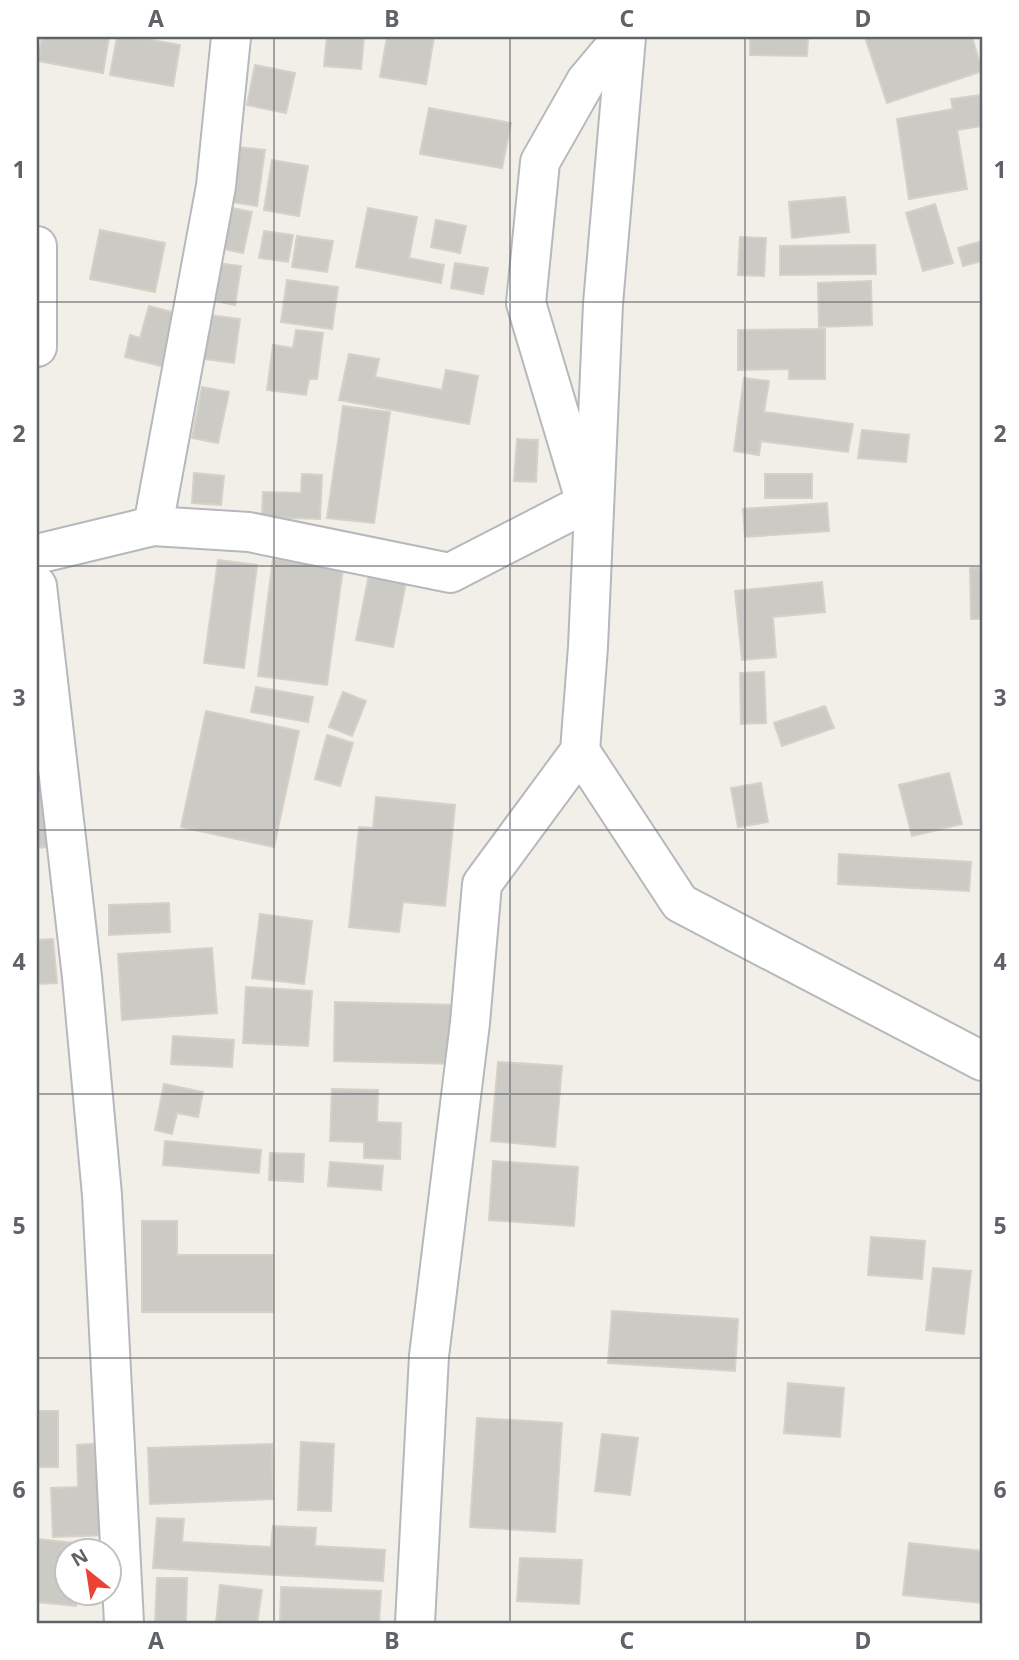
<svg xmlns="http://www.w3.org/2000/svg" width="1019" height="1660" font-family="'Noto Sans',sans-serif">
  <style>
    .building { fill: #cccac5; stroke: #d6d1c6; stroke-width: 2 }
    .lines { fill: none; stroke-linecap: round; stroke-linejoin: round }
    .minor-casing { stroke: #b5b8bc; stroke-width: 42 }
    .minor { stroke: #fff; stroke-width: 38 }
    .grid { fill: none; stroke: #5f6368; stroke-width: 2; stroke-opacity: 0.55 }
    .neatline { fill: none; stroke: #5f6368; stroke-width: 2.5 }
    .grid-label { font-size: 23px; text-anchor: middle; font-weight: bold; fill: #5f6368 }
  </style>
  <rect width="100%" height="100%" fill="#f1efe8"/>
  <g class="building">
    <path d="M42 37H109L103 73 38 61Z"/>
    <path d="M117 37H135L180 45 173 86 110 75Z"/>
    <path d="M327 37H364L361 69 324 66Z"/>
    <path d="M387 37H434L426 84 380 77Z"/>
    <path d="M750 37H808L807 56 750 55Z"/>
    <path d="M865 37H972L982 71 887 103Z"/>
    <path d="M255 65 295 73 286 113 247 105Z"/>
    <path d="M981 95 982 126 957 130 967 189 909 199 897 119 953 109 951 99Z"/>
    <path d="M429 108 511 123 502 168 420 154Z"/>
    <path d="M237 147 265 150 257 206 230 202Z"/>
    <path d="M272 160 308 166 299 216 264 210Z"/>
    <path d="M845 197 849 232 792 238 789 202Z"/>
    <path d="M935 204 953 263 923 271 906 213Z"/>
    <path d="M227 207 252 212 243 253 219 248Z"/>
    <path d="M368 208 417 217 409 258 444 265 441 283 356 267Z"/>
    <path d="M436 220 466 226 460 253 431 247Z"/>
    <path d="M100 230 165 243 155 292 90 279Z"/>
    <path d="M264 231 293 235 288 262 259 258Z"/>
    <path d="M297 236 333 241 327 272 292 267Z"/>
    <path d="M740 237 766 238 764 276 738 275Z"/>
    <path d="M982 241V261L963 266 958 248Z"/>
    <path d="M875 245 876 274 780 275V246Z"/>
    <path d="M216 263 241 266 235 305 210 300Z"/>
    <path d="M455 263 488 268 483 294 451 288Z"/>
    <path d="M287 280 338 287 332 329 281 322Z"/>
    <path d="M871 281 872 325 819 327 818 283Z"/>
    <path d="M149 306 183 315 169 368 125 357 130 335 140 338Z"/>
    <path d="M210 315 240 319 234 363 204 359Z"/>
    <path d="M825 329V379H789V369L738 370V330Z"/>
    <path d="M296 330 323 333 317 379H309L306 395 267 390 273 345 293 348Z"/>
    <path d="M349 354 379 359 375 377 442 390 446 370 478 376 469 424 339 400Z"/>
    <path d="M744 378 769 381 764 412 853 424 848 452 761 441 759 455 734 451Z"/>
    <path d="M202 387 229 392 218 443 192 438Z"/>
    <path d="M343 406 390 412 374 523 327 518Z"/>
    <path d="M862 430 909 435 906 462 858 458Z"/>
    <path d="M517 439 538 440 536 482 514 481Z"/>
    <path d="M194 473 224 476 221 505 192 503Z"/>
    <path d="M302 474 322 475 320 519 262 517 263 492 301 493Z"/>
    <rect x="765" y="474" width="47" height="24"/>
    <path d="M827 503 829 531 745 537 743 509Z"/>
    <path d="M273 559 343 568 327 685 258 676Z"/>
    <path d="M218 560 257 565 244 668 204 663Z"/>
    <path d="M371 565 408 572 393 647 356 640Z"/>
    <path d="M970 568H982V619H971Z"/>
    <path d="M822 582 825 612 773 617 776 657 742 660 735 591Z"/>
    <path d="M764 672 766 723 741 724 740 673Z"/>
    <path d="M256 687 313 697 308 722 251 712Z"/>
    <path d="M343 692 366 701 352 736 329 727Z"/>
    <path d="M825 706 834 728 782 746 774 723Z"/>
    <path d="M206 711 299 731 274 847 181 827Z"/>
    <path d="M327 735 353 743 340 786 315 779Z"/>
    <path d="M37 750 48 847 37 848Z"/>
    <path d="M949 773 962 824 912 836 899 785Z"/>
    <path d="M761 783 768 822 738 827 731 788Z"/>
    <path d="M376 797 455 805 445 906 403 902 399 932 349 927 359 827 373 828Z"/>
    <path d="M839 854 971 862 969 891 838 884Z"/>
    <path d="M169 903 170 932 109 935V905Z"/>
    <path d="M260 914 312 921 304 984 252 978Z"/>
    <path d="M53 939 57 983 37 984V940Z"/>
    <path d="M212 948 217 1013 122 1020 118 954Z"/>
    <path d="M246 987 312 991 308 1046 243 1043Z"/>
    <path d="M335 1002 459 1005 457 1064 334 1061Z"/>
    <path d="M173 1036 234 1040 232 1067 171 1064Z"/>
    <path d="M498 1062 562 1066 555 1147 491 1141Z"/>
    <path d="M164 1084 203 1092 198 1117 177 1113 172 1134 155 1130Z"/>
    <path d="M332 1089 378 1090 377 1122 401 1123 400 1159 364 1158V1142L330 1141Z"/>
    <path d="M165 1141 261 1150 259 1173 163 1165Z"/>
    <path d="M270 1153 304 1154 303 1182 269 1180Z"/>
    <path d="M493 1161 578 1167 574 1226 489 1220Z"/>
    <path d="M330 1162 383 1166 381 1190 328 1186Z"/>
    <path d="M142 1221H177V1255H273V1312H142Z"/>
    <path d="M871 1237 925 1241 922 1279 868 1275Z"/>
    <path d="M933 1268 971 1271 964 1334 926 1330Z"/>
    <path d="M612 1311 738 1319 735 1371 608 1363Z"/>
    <path d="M788 1383 844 1388 840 1437 784 1433Z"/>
    <rect x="37" y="1411" width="21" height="56"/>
    <path d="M477 1418 562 1423 555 1532 470 1527Z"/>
    <path d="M602 1434 638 1438 630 1495 595 1491Z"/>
    <path d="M301 1442 334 1444 331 1511 298 1510Z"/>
    <path d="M107 1443 109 1535 53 1537 51 1488 78 1487 77 1445Z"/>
    <path d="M272 1444 273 1499 150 1504 148 1448Z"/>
    <path d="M157 1518 184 1519 182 1542 271 1547 273 1526 316 1528 315 1546 385 1550 383 1581 153 1568Z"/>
    <path d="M37 1539 83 1544 82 1552H66V1594H77L76 1606 37 1602Z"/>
    <path d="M909 1543 982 1551V1603L903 1595Z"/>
    <path d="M520 1558 582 1560 579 1604 517 1601Z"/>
    <path d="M157 1578H187L186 1623H155Z"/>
    <path d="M220 1585 262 1590 257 1623H216Z"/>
    <path d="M281 1587 381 1591 379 1623H280Z"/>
  </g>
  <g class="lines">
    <g class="minor-casing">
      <g id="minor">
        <path d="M37 246V347"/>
        <path d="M153 526 249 532 450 573 586 503 526 303 540 162 586 81 623 37"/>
        <path d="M37 554 153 526 216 186 231 37"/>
        <path d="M37 586 82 977 102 1195 124 1623"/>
        <path d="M580 751 680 903 982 1061"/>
        <path d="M415 1623 429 1356 470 1023 482 884 580 751 588 647 603 304 626 37"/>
      </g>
    </g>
    <use href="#minor" class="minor"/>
  </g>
  <path class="grid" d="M274 37V1623M510 37V1623M745 37V1623M37 302H982M37 566H982M37 830H982M37 1094H982M37 1358H982"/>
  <rect width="1019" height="1660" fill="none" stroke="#ffffff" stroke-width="77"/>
  <g transform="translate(88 1572) rotate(330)"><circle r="33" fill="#ffffff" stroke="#bfc1c3" stroke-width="2"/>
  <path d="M0-5L12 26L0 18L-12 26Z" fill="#ea4335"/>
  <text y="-10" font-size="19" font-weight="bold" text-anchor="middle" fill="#5f6368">N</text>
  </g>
  <rect x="38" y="38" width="943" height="1584" class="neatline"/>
  <g class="grid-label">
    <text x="156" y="27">A</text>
    <text x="392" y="27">B</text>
    <text x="627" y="27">C</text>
    <text x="863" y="27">D</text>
    <text x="19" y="178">1</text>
    <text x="1000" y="178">1</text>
    <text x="19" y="442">2</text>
    <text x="1000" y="442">2</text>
    <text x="19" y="706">3</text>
    <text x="1000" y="706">3</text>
    <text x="19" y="970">4</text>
    <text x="1000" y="970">4</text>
    <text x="19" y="1234">5</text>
    <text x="1000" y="1234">5</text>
    <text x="19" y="1498">6</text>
    <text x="1000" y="1498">6</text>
    <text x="156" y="1649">A</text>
    <text x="392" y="1649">B</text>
    <text x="627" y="1649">C</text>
    <text x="863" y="1649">D</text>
  </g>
</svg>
